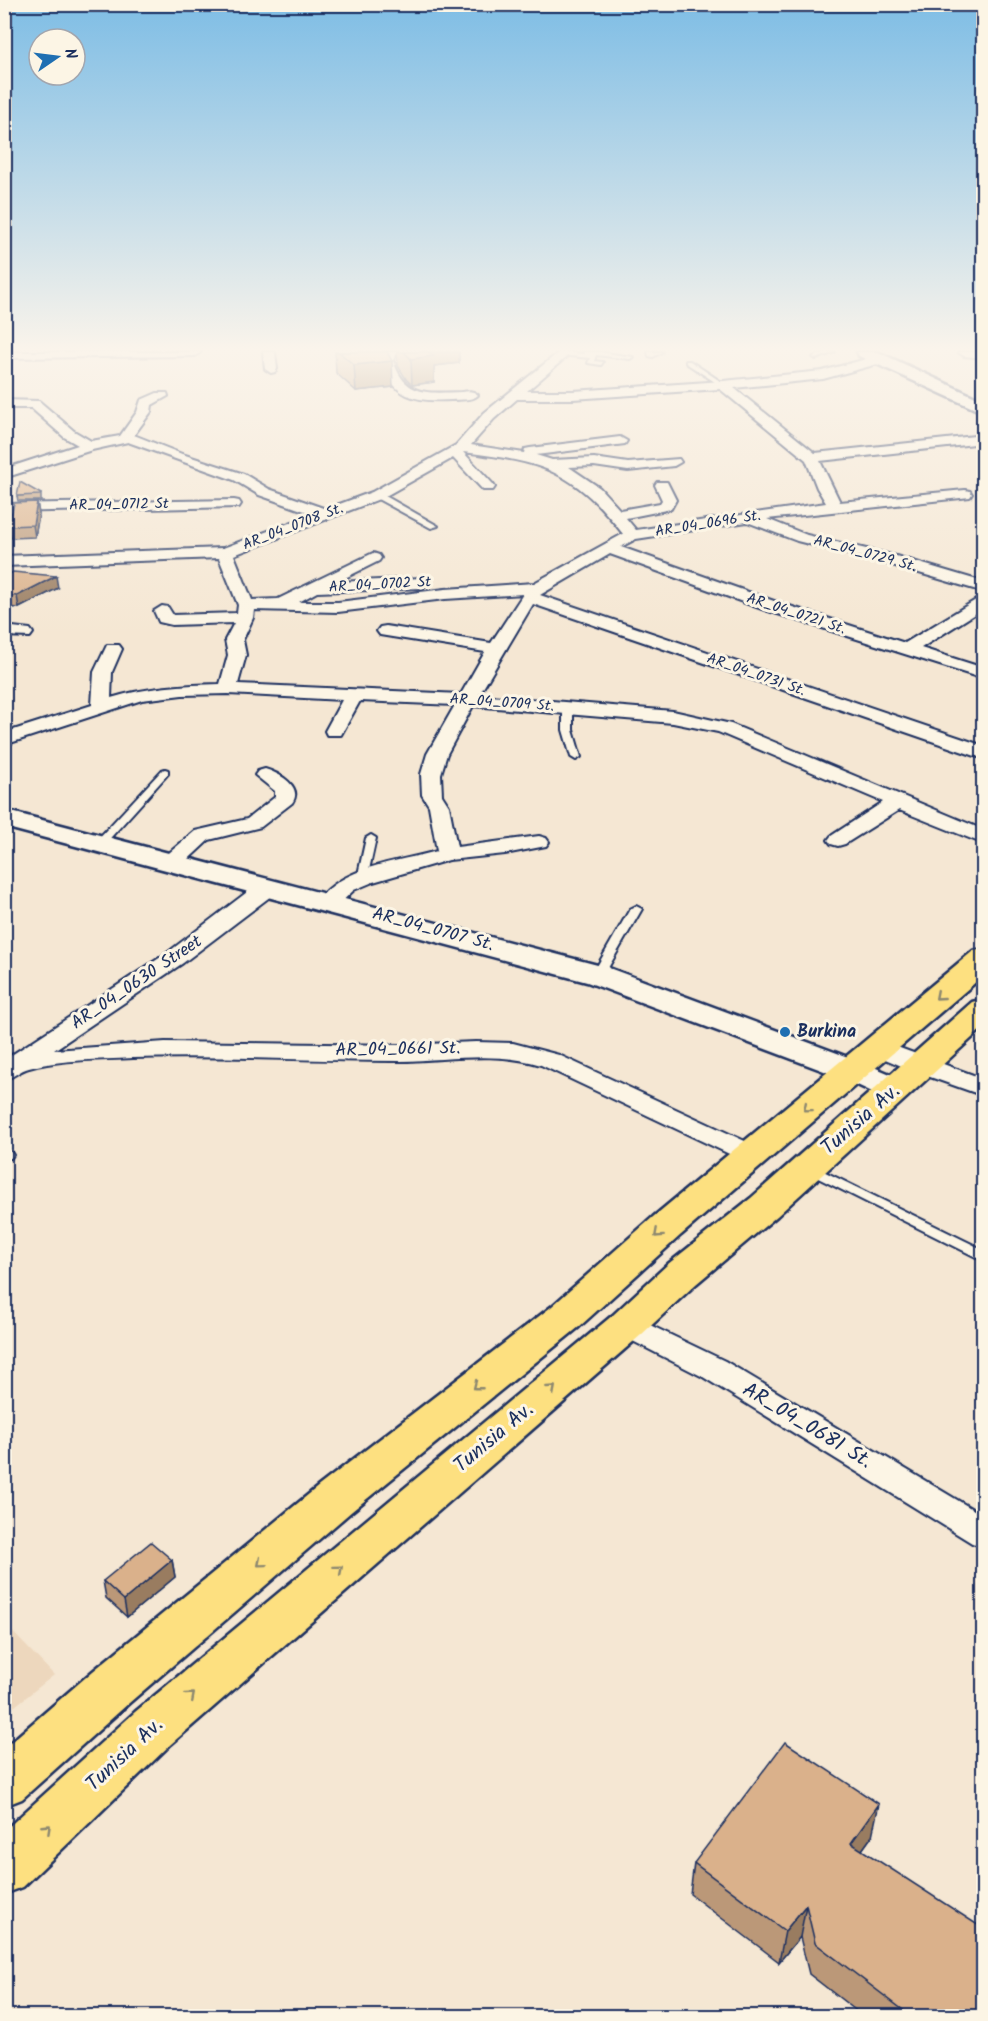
<svg xmlns="http://www.w3.org/2000/svg" width="988" height="2021" font-family="Kalam,sans-serif">
  <style>
    .built { fill: #edd7bd }
    .lines { fill: none; stroke-linecap: round; stroke-linejoin: round }
    .lane-casing { stroke: #1b2f5e; stroke-width: 4 }
    .street-casing { stroke: #1b2f5e; stroke-width: 4 }
    .secondary-casing { stroke: #1b2f5e; stroke-width: 5 }
    .primary-casing { stroke: #1b2f5e; stroke-width: 5 }
    .lane { fill: #fcf5e5; fill-rule: evenodd }
    .street { fill: #fcf5e5; fill-rule: evenodd }
    .secondary { fill: #fcf5e5; fill-rule: evenodd }
    .primary { fill: #fde080; fill-rule: evenodd }
    .wall { fill: #bb9878; stroke: #1b2f5e; stroke-width: 1.5 }
    .shaded-wall { fill: #997c61; stroke: #1b2f5e; stroke-width: 1.5 }
    .building { fill: #dab18b; stroke: #1b2f5e; stroke-width: 1.5 }
    .oneway { stroke: #8c886f }
    .poi-dot { fill: #1f6fb2; stroke: #fcf5e5; stroke-width: 2 }
    .labels { text-anchor: middle; dominant-baseline: central; stroke-width: 6; stroke-linejoin: round; paint-order: stroke }
    .far-street-label { font-size: 15px; fill: #1b2f5e; stroke: #fcf5e5 }
    .street-label { font-size: 18px; fill: #1b2f5e; stroke: #fcf5e5 }
    .poi-label { font-size: 18px; font-weight: bold; fill: #1b2f5e; stroke: #fcf5e5; text-anchor: start }
    .near-street-label { font-size: 21px; fill: #1b2f5e; stroke: #fcf5e5 }
  </style>
  <rect width="100%" height="100%" fill="#f5e7d3"/>
  <filter id="ink" filterUnits="userSpaceOnUse"><feTurbulence type="fractalNoise" baseFrequency=".0167" numOctaves="2"/><feDisplacementMap in="SourceGraphic" scale="12" xChannelSelector="R" yChannelSelector="G"/><feConvolveMatrix kernelMatrix="1 2 1 2 8 2 1 2 1" color-interpolation-filters="sRGB"/></filter>
  <g filter="url(#ink)">
    <path class="built" d="M5 1624 54 1675 5 1714Z"/>
    <g class="lines">
      <g class="lane-casing">
        <g id="lane">
          <path d="M562 352 585 354 583 352H599L633 357 630 359 596 355 594 361 603 362 601 365 588 363 590 358 560 355Z"/>
          <path d="M827 352H835L816 359 813 357Z"/>
          <path d="M686 361H690L726 385 721 386 686 363Z"/>
          <path d="M374 493H380L438 526 431 528 374 497Z"/>
          <path d="M568 705 573 708V730L581 757 576 760 571 757 563 730V708Z"/>
          <path d="M165 769 168 770V774L103 846H95L94 844 95 842 162 770Z"/>
          <path d="M371 835 376 838 369 870 370 877 365 880 360 877 359 870 366 838Z"/>
          <path d="M636 906 642 909 604 975 602 977H594L592 975 630 909Z"/>
          <path d="M4 1150 11 1152 13 1155 11 1158 4 1159Z"/>
          <path d="M809 1164 984 1250V1261L804 1171 802 1168 804 1165Z"/>
        </g>
      </g>
      <g class="street-casing">
        <g id="street">
          <path d="M4 352H201L195 356 4 358Z"/>
          <path d="M263 352H275L277 369 275 372 271 373 265 369Z"/>
          <path d="M386 352H398L393 360C405 397 427 393 461 392 468 391 473 390 478 395 472 401 460 399 451 400 415 402 393 398 381 360Z"/>
          <path d="M559 352H572L527 391H573L723 381 822 371 881 355 887 359 885 362 823 379 734 388 815 453 984 435V443L820 461 840 502 965 490 970 491 972 494 970 497 767 519 807 535 896 556 984 582V592L885 563 797 541 747 522 636 539 621 547 774 601 905 643 984 595V608L921 648 984 668V679L762 609 610 554 540 595 984 746V759L533 604 479 695 673 711 731 724 984 830V844L899 810 845 844 838 846 831 844 828 840 831 836 883 802 718 732 673 723 473 706 447 754 441 774 442 795 449 806 457 847 539 836 546 838 549 842 546 846 505 854 449 860 373 882 354 890 335 908 327 910 319 908 316 903C341 866 397 862 437 851L429 806 422 795 421 774 427 754 455 705 360 701 341 735H327L325 731 342 700 228 694 182 695 142 700 4 745V733L92 705 94 672 107 645H119L122 649 112 672 111 698C147 687 182 685 220 684L228 655 225 640 234 623 172 625 159 622 154 611 162 606 168 607 173 615 237 613 238 605 219 558 4 566V556L223 548 313 514 259 495 234 480 128 442 92 450 4 478V469L78 445 64 437 31 408H4V400L39 401 74 431 91 441 120 436 137 412 141 400 157 393H167L168 396 152 405 151 412 134 435 182 454 244 474 269 489 326 509 372 492 456 445 484 413ZM720 389 806 460 817 488 826 503 636 530 626 518 671 509 676 500 667 482H657L655 485 662 500 660 503 620 510 600 488 569 467 594 466 628 471 674 466 681 462 679 459 628 463 594 458 552 460 536 455 625 444 627 441 620 437 530 448 525 449 524 453 471 445 494 419 517 399H573ZM463 452C542 462 573 469 623 534L534 583 445 589 338 602H299L317 592 422 588 430 583 422 578 337 582 379 561 381 558 379 555 373 553 278 599 252 600 234 555 382 498 453 458 483 490H493L495 487 493 484ZM523 594 491 643 386 626 380 627 377 631 380 635 386 636 485 652 461 694 238 684 246 655 243 640 253 618 254 610 338 612 445 599Z"/>
          <path d="M648 352H662L653 357 649 356Z"/>
          <path d="M958 352H984V358L964 356Z"/>
          <path d="M234 500 239 501 241 504 239 507 4 512V504Z"/>
          <path d="M4 626 30 629 33 633 30 637 4 636Z"/>
          <path d="M265 769C279 773 304 787 292 803L261 827 209 840 179 868 171 869 163 868 160 863 163 858 195 831 247 819 275 797V791L255 775 258 771Z"/>
          <path d="M267 881 275 883 278 888 275 893 183 963 54 1050 165 1042 401 1045 476 1042 513 1043 559 1055 760 1148 764 1154 760 1160 751 1163 742 1160 541 1065C495 1051 449 1060 401 1061 312 1061 222 1055 133 1058 99 1060 61 1059 29 1068 20 1070 14 1077 4 1080V1060L167 953 259 883Z"/>
          <path d="M878 1040 984 1079V1096L913 1071 869 1052 866 1047 869 1042Z"/>
          <path d="M627 1314 725 1361 984 1516V1547L972 1543 703 1377 617 1333 612 1325 617 1317Z"/>
        </g>
      </g>
      <g class="secondary-casing">
        <g id="secondary">
          <path d="M857 352H878L984 401V413L859 356Z"/>
          <path d="M4 810 609 968 864 1063 907 1081 912 1089 907 1097 895 1100 883 1097 840 1077 587 982 4 827Z"/>
        </g>
      </g>
      <g class="primary-casing">
        <g id="primary">
          <path d="M984 949V975L681 1235 579 1327 352 1511 129 1703 22 1799 4 1806V1748L93 1671 320 1485 551 1307 653 1217 973 951Z"/>
          <path d="M984 999V1027L777 1216 696 1284 641 1335 171 1744 23 1887 4 1894V1831L135 1712 613 1315 668 1264 751 1198 972 1002Z"/>
        </g>
      </g>
      <use href="#lane" class="lane"/>
      <use href="#street" class="street"/>
      <use href="#secondary" class="secondary"/>
      <use href="#primary" class="primary"/>
    </g>
    <g class="wall">
      <path d="M335 352H387L393 387 356 391 336 373Z"/>
      <path d="M397 352H459V363L434 366V382L412 385 406 379 398 366Z"/>
      <path d="M41 494V501H18L17 496Z"/>
      <path d="M37 502 39 514 35 537 11 538 9 526Z"/>
      <path d="M4 577 58 588 19 608 4 607Z"/>
      <path d="M172 1560 175 1577 127 1617 106 1598 103 1581Z"/>
      <path d="M872 1836 862 1850 984 2016H863L809 1974 800 1937 779 1962 690 1894 694 1863Z"/>
    </g>
    <g class="shaded-wall">
      <path d="M416 352H459V363L434 366V382L412 385 411 359Z"/>
      <path d="M392 361 393 387 356 391 354 365Z"/>
      <path d="M37 502 39 514 35 537 33 525Z"/>
      <path d="M56 576 58 588 19 608 17 596Z"/>
      <path d="M172 1560 175 1577 127 1617 124 1600Z"/>
      <path d="M879 1804 872 1836 844 1875 851 1843Z"/>
      <path d="M806 1905 800 1937 779 1962 785 1931Z"/>
    </g>
    <g class="building">
      <path d="M339 352H387L392 361 354 365Z"/>
      <path d="M404 352H428L434 356 411 359Z"/>
      <path d="M20 482 41 494 40 495 17 496Z"/>
      <path d="M37 502 33 525 9 526 14 503Z"/>
      <path d="M13 572 56 576 17 596 4 595V577Z"/>
      <path d="M151 1542 172 1560 124 1600 103 1581Z"/>
      <path d="M785 1742 879 1804 851 1843 984 1929V2016H911L815 1943 806 1905 785 1931 694 1863Z"/>
    </g>
    <defs><path id="oneway-chevron" d="M-2-3.5L2.5 0L-2 3.5" fill="none" stroke-width="1.6" stroke-linecap="round" stroke-linejoin="round" transform="scale(1.5)"/></defs>
    <g class="oneway">
      <use href="#oneway-chevron" transform="translate(939 996) rotate(139)"/>
      <use href="#oneway-chevron" transform="translate(807 1108) rotate(140)"/>
      <use href="#oneway-chevron" transform="translate(658 1234) rotate(138)"/>
      <use href="#oneway-chevron" transform="translate(477 1386) rotate(142)"/>
      <use href="#oneway-chevron" transform="translate(552 1389) rotate(-41)"/>
      <use href="#oneway-chevron" transform="translate(261 1563) rotate(140)"/>
      <use href="#oneway-chevron" transform="translate(339 1569) rotate(-40)"/>
      <use href="#oneway-chevron" transform="translate(191 1696) rotate(-41)"/>
      <use href="#oneway-chevron" transform="translate(47 1828) rotate(-43)"/>
    </g>
  </g>
  <linearGradient id="sky" x2="0" y2="1"><stop stop-color="#7ebde5"/><stop offset="0.55" stop-color="#faf4eb"/><stop offset="1" stop-color="#faf4eb" stop-opacity="0"/></linearGradient>
  <rect width="988" height="635" fill="url(#sky)"/>
  <circle class="poi-dot" cx="785" cy="1032" r="6"/>
  <g class="labels">
    <g class="far-street-label">
      <text transform="translate(119 505) rotate(-1)">AR_04_0712 St</text>
      <text transform="translate(708 524) rotate(-9)">AR_04_0696 St.</text>
      <text transform="translate(293 527) rotate(-21)">AR_04_0708 St.</text>
      <text transform="translate(865 554) rotate(15)">AR_04_0729 St.</text>
      <text transform="translate(380 585) rotate(-3)">AR_04_0702 St</text>
      <text transform="translate(796 614) rotate(18)">AR_04_0721 St.</text>
      <text transform="translate(756 675) rotate(19)">AR_04_0731 St.</text>
      <text transform="translate(502 703) rotate(4)">AR_04_0709 St.</text>
    </g>
    <g class="street-label">
      <text transform="translate(433 930) rotate(15)">AR_04_0707 St.</text>
      <text transform="translate(137 983) rotate(-34)">AR_04_0630 Street</text>
      <text transform="translate(398 1050) rotate(-1)">AR_04_0661 St.</text>
    </g>
    <g class="poi-label">
      <text x="797" y="1032">Burkina</text>
    </g>
    <g class="near-street-label">
      <text transform="translate(861 1120) rotate(-41)">Tunisia Av.</text>
      <text transform="translate(807 1426) rotate(31)">AR_04_0681 St.</text>
      <text transform="translate(494 1438) rotate(-40)">Tunisia Av.</text>
      <text transform="translate(125 1755) rotate(-43)">Tunisia Av.</text>
    </g>
  </g>
  <rect width="988" height="2021" fill="none" stroke="#fcf5e5" stroke-width="24"/>
  <rect x="12" y="12" width="964" height="1997" fill="none" stroke="#1b2f5e" stroke-width="2" filter="url(#ink)"/>
  <g transform="translate(57 57) rotate(76)"><circle r="28" fill="#fcf5e5" stroke="#a2a6af" stroke-width="1.5"/>
  <path d="M0-4.5L10 22L0 15L-10 22Z" fill="#1f6fb2"/>
  <text y="-9" font-size="16" font-weight="bold" text-anchor="middle" fill="#1b2f5e">N</text>
  </g>
</svg>
